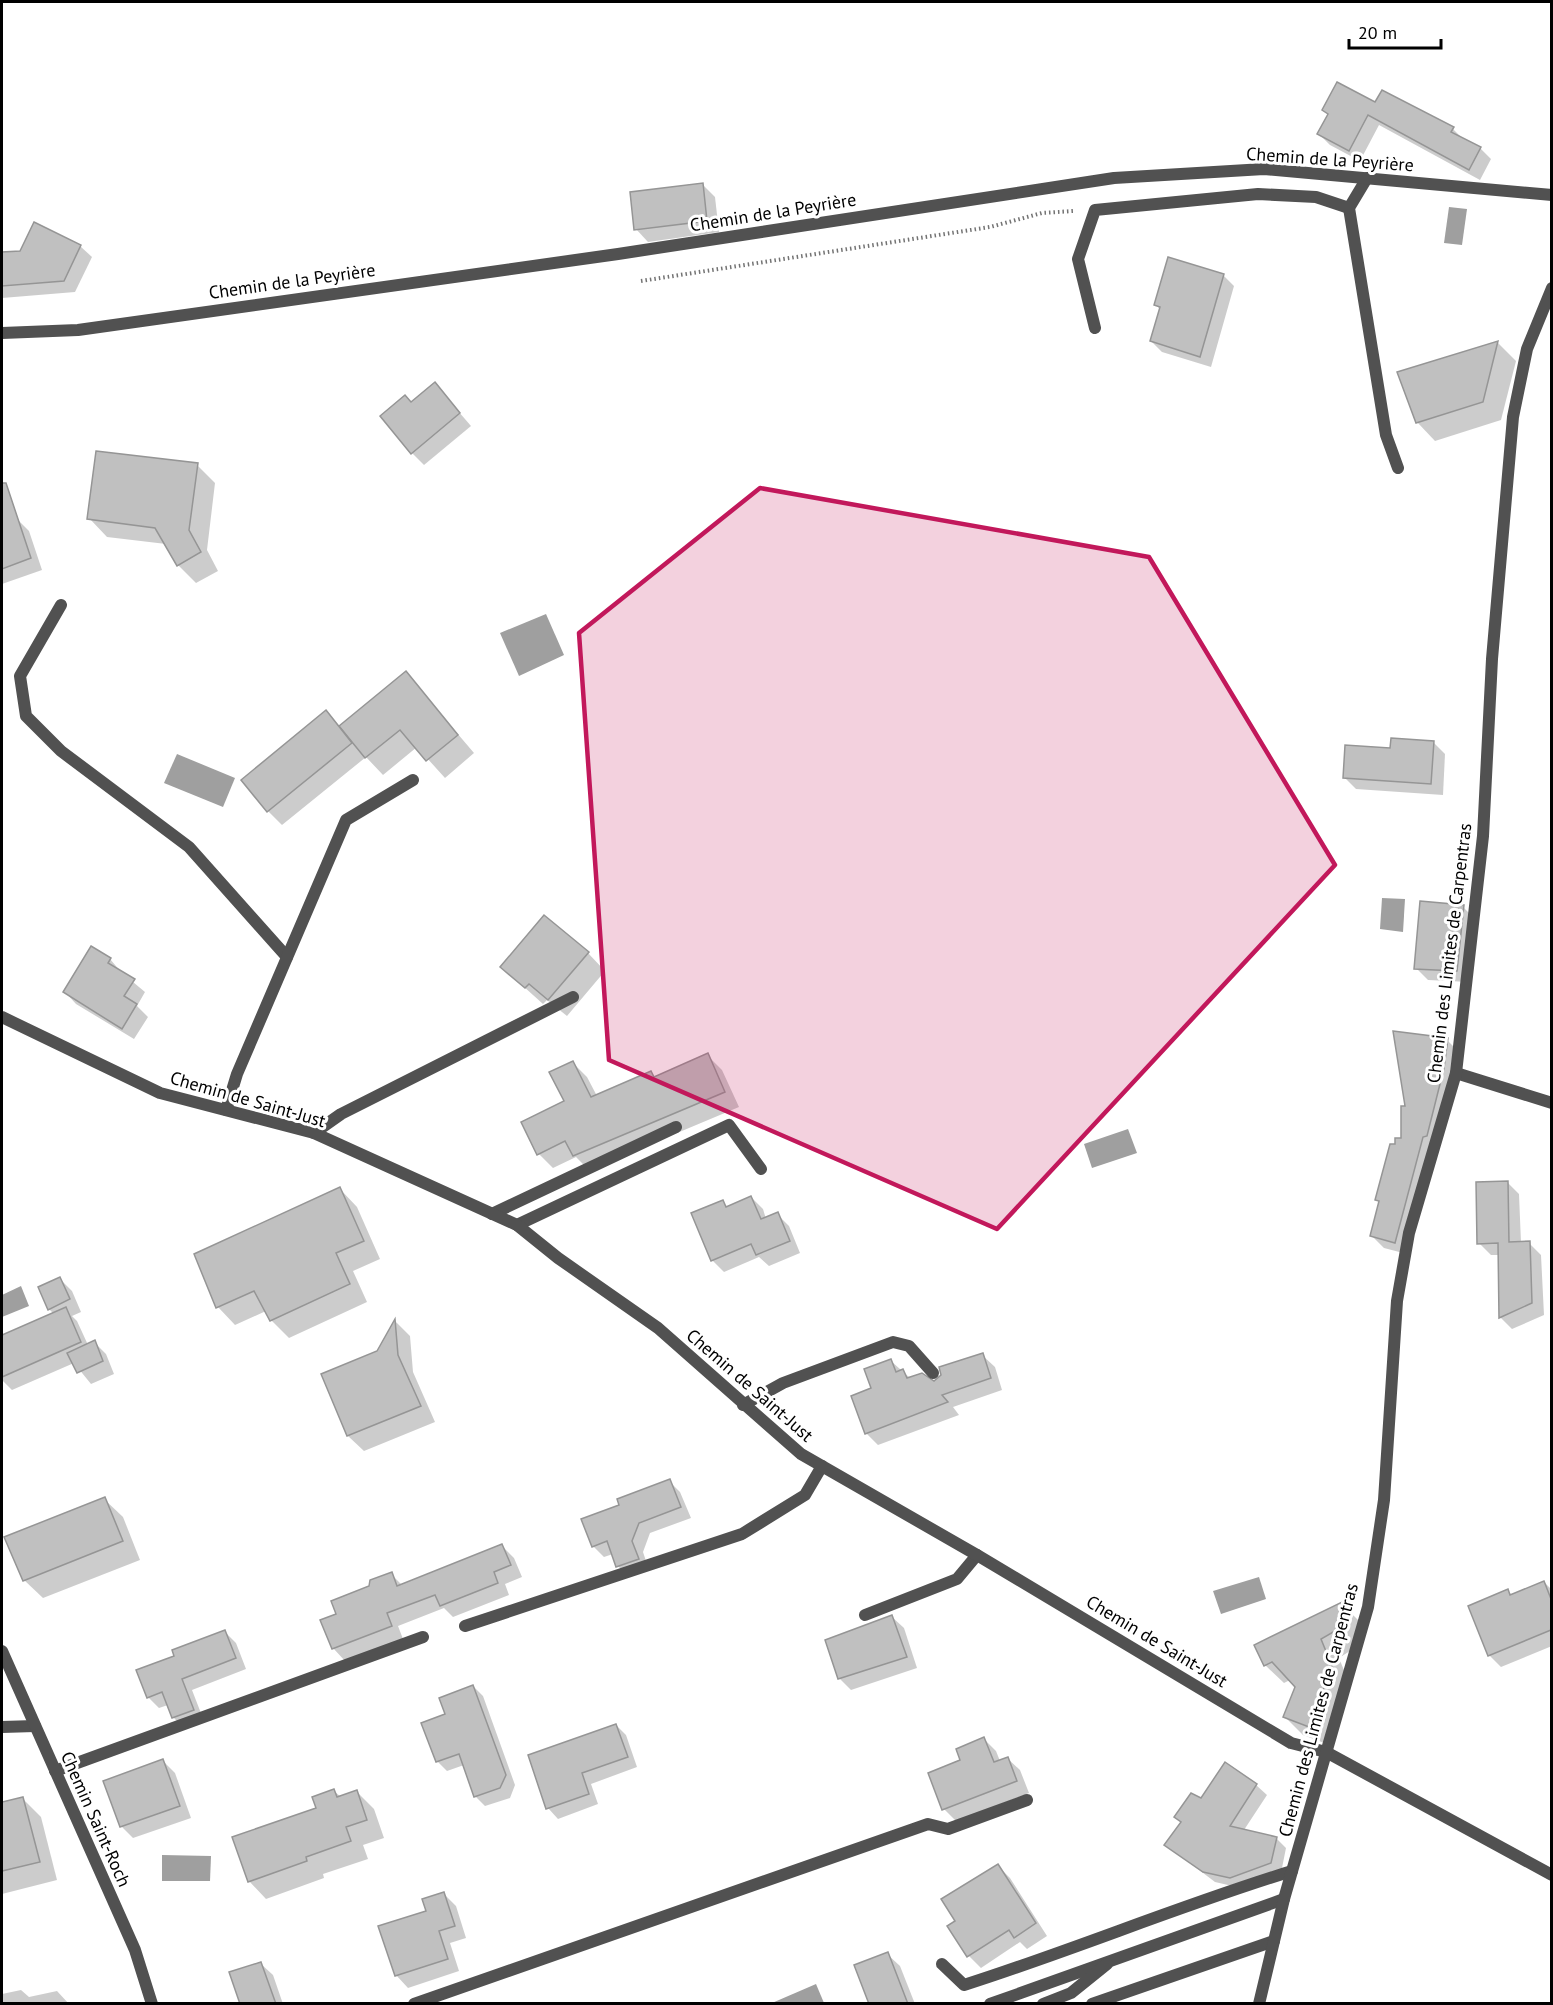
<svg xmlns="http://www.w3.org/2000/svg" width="1553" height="2005" font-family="'PT Sans',sans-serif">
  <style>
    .water { fill: #9f9f9f }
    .shadow { fill: #0003 }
    .building { fill: #c0c0c0; stroke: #959595; stroke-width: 1.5 }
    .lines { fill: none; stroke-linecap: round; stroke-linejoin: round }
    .path { stroke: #737373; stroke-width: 4; stroke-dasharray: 1.5 3; stroke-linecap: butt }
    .service { stroke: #515151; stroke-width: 12 }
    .minor { stroke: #515151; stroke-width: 12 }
    .marked { fill: #c2185b; fill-opacity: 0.2; stroke: #c2185b; stroke-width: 4.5; stroke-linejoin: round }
    .labels { text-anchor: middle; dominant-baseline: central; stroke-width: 6; stroke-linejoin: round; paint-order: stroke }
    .street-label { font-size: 18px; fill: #000; stroke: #fff }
  </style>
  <rect width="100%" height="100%" fill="#fff"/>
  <g class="water">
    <path d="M1449 207 1467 209 1462 245 1444 243Z"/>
    <path d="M546 614 564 655 519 676 500 633Z"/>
    <path d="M177 754 235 778 223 807 164 783Z"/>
    <path d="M1382 898 1405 899 1403 932 1380 929Z"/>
    <path d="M1128 1129 1137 1153 1092 1168 1084 1144Z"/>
    <path d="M21 1286 29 1306 2 1317V1295Z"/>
    <path d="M1259 1577 1266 1599 1221 1614 1213 1591Z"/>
    <path d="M162 1855 211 1856 210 1881H162Z"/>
    <path d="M816 1984 824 2003H772Z"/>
  </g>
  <g class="shadow">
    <path d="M1375 104 1453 129 1464 140 1480 148 1491 159 1480 180 1379 125 1360 161 1330 145 1319 134 1329 115 1324 110Z"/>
    <path d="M703 185 715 197 719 232 648 242 636 229Z"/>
    <path d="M80 246 92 257 75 292 2 298V254Z"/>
    <path d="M1223 275 1234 286 1211 367 1162 352 1151 341 1161 310 1156 305Z"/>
    <path d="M1498 343 1516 361 1501 420 1435 441 1417 422 1399 373Z"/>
    <path d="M446 397 471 426 424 465 412 453Z"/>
    <path d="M197 465 215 483 207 550 218 571 196 583 178 565 166 544 107 537 89 518Z"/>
    <path d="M17 519 29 531 42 570 2 584V524Z"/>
    <path d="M406 673 474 753 445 778 417 747 383 775 366 757 282 825 268 811 326 712 340 727Z"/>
    <path d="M1433 742 1445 754 1443 795 1356 789 1344 777 1391 750Z"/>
    <path d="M1463 907 1475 919 1469 982 1428 980 1416 968Z"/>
    <path d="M91 948 110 959 121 972 145 992 137 1006 148 1017 134 1039 76 1004 65 992Z"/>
    <path d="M588 953 605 971 567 1016 547 1000 543 1004 502 967Z"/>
    <path d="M1447 1040 1459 1052 1407 1254 1384 1248 1372 1236 1380 1204 1377 1200 1396 1146 1403 1139Z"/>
    <path d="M707 1055 722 1070 739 1107 589 1170 576 1157 553 1168 539 1154 566 1101 572 1062 587 1077 597 1096 651 1073 655 1078Z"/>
    <path d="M1507 1182 1519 1194 1521 1243H1529L1541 1255 1544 1315 1512 1329 1500 1317 1499 1255H1491L1479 1243Z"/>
    <path d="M340 1189 357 1207 380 1259 353 1271 367 1302 289 1338 271 1320 266 1311 235 1325 218 1307Z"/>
    <path d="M751 1197 763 1209 766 1219 777 1214 789 1226 800 1253 769 1266 759 1257 724 1272 712 1260 722 1202 728 1207Z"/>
    <path d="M60 1279 72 1291 81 1312 72 1316 77 1321 88 1345 94 1342 106 1354 114 1374 91 1384 74 1363 12 1390 2 1380V1336L54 1314 49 1309Z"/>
    <path d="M395 1321 410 1336 413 1372 435 1422 364 1451 348 1436 323 1374 378 1352Z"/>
    <path d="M982 1355 995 1367 1002 1390 953 1407 959 1415 878 1445 866 1433 873 1389 891 1361 910 1378 934 1383Z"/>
    <path d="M669 1481 680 1492 691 1518 650 1533 643 1552 649 1570 629 1577 618 1566 613 1554 604 1557 593 1546 621 1506Z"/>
    <path d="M104 1499 123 1517 140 1560 43 1598 24 1580Z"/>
    <path d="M502 1546 514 1558 522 1577 505 1584 509 1595 453 1617 444 1608 398 1626 403 1639 345 1661 333 1648 338 1615 371 1587 391 1574 402 1585Z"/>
    <path d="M1544 1582 1552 1590V1646L1501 1667 1489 1655 1508 1591 1512 1595Z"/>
    <path d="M1342 1604 1360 1622 1353 1649 1339 1658 1350 1685 1327 1744 1303 1735 1285 1717 1296 1687 1290 1680 1284 1683 1265 1665 1256 1646Z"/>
    <path d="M892 1617 904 1628 917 1668 851 1690 839 1678Z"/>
    <path d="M225 1632 236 1643 246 1669 192 1690 204 1721 184 1728 173 1717 168 1705 159 1708 148 1697 176 1657Z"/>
    <path d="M473 1686 483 1696 515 1785 510 1798 485 1806 476 1797 464 1765 447 1771 437 1761 447 1715Z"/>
    <path d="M616 1725 626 1735 637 1767 591 1784 598 1804 558 1819 548 1808Z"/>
    <path d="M984 1739 996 1751 1000 1761 1007 1758 1020 1770 1029 1793 956 1821 944 1809 962 1761Z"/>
    <path d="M163 1761 175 1773 191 1818 133 1838 121 1826Z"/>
    <path d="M1256 1785 1267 1795 1244 1830 1276 1838 1286 1848 1281 1873 1241 1888 1215 1882 1166 1845 1201 1800Z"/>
    <path d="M334 1791 341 1797 357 1792 374 1809 384 1838 363 1845 368 1859 323 1874 324 1878 266 1899 249 1881Z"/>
    <path d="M22 1798 41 1817 57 1880 2 1894V1804Z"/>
    <path d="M998 1866 1010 1878 1047 1936 1027 1949 1020 1942 981 1968 969 1956 957 1921Z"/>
    <path d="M444 1894 456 1906 466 1938 450 1943 459 1971 408 1988 396 1975 428 1912Z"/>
    <path d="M887 1954 900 1966 915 2004H871Z"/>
    <path d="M261 1964 273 1975 283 2004H242Z"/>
    <path d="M21 1990 29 1997 57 1991 69 2004H2V1994Z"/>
  </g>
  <g class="building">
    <path d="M1337 82 1375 102 1382 90 1454 127 1451 132 1481 147 1469 170 1368 115 1349 151 1317 134 1328 114 1322 110Z"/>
    <path d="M703 183 707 221 634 230 630 192Z"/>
    <path d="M34 222 81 245 64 281 2 286V252L20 251Z"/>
    <path d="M1168 257 1224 274 1200 357 1150 341 1160 307 1154 305Z"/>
    <path d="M1498 341 1483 402 1416 423 1397 372Z"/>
    <path d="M435 382 460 413 411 454 380 416 405 395 411 402Z"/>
    <path d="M96 451 198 463 189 530 201 552 177 566 155 528 87 519Z"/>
    <path d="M2 483H6L31 558 2 569Z"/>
    <path d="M406 671 458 735 426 761 400 730 365 758 339 726Z"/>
    <path d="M326 710 352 743 267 812 241 780Z"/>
    <path d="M1391 738 1434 741 1431 784 1343 778 1345 745 1390 748Z"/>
    <path d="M1420 901 1464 905 1457 971 1414 969Z"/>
    <path d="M544 915 589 952 548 1000 529 984 525 988 500 967Z"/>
    <path d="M91 946 111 958 108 963 135 979 124 996 137 1004 122 1029 63 992Z"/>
    <path d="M1393 1031 1448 1038 1444 1068 1427 1136 1423 1137 1395 1243 1370 1236 1379 1201 1375 1200 1390 1144H1395V1138H1401V1106H1405Z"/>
    <path d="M708 1053 725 1092 573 1156 565 1141 537 1155 521 1122 564 1101 549 1072 573 1061 591 1097 651 1071 654 1077Z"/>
    <path d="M1508 1181 1509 1242 1530 1241 1532 1303 1499 1318 1498 1243 1477 1244 1476 1182Z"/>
    <path d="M340 1187 364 1241 336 1253 350 1284 270 1321 254 1291 216 1308 194 1254Z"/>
    <path d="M751 1196 761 1219 778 1212 790 1241 756 1255 751 1244 711 1261 691 1213 723 1200 726 1207Z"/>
    <path d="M60 1277 70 1299 48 1310 38 1287Z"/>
    <path d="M66 1307 81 1342 2 1377V1335Z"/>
    <path d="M395 1319 398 1355 421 1406 347 1436 321 1374 377 1351Z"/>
    <path d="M95 1340 103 1361 77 1373 67 1353Z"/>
    <path d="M983 1353 991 1378 942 1395 948 1402 865 1434 851 1396 871 1388 864 1369 891 1359 896 1372 903 1369 907 1378 922 1373 934 1381 941 1375 939 1367Z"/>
    <path d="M670 1479 681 1507 639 1523 632 1541 639 1559 616 1567 607 1541 592 1547 581 1519 619 1505 617 1499Z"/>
    <path d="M105 1497 123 1541 23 1581 4 1537Z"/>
    <path d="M502 1544 511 1565 494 1572 498 1583 440 1606 435 1595 387 1613 392 1626 332 1649 320 1620 336 1614 331 1601 369 1586 370 1580 392 1572 397 1586Z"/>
    <path d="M1544 1581 1551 1599V1630L1488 1656 1468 1606 1508 1589 1510 1595Z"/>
    <path d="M1342 1602 1335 1631 1321 1639 1332 1666 1309 1727 1283 1717 1295 1687 1272 1662 1264 1666 1254 1645Z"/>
    <path d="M892 1615 907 1657 838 1679 825 1640Z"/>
    <path d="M225 1630 236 1658 182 1679 194 1710 172 1718 162 1692 147 1698 136 1670 174 1656 172 1650Z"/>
    <path d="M473 1685 506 1775 500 1788 474 1797 459 1754 436 1762 421 1723 445 1714 439 1698Z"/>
    <path d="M616 1724 628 1757 582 1773 589 1794 546 1809 528 1755Z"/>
    <path d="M984 1737 994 1762 1008 1757 1017 1781 942 1810 928 1773 960 1760 956 1749Z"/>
    <path d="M163 1759 180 1806 120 1827 103 1781Z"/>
    <path d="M1225 1762 1257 1784 1230 1826 1277 1837 1271 1863 1230 1878 1203 1872 1164 1845 1181 1822 1174 1817 1191 1793 1201 1798Z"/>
    <path d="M334 1789 337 1797 357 1790 367 1820 346 1827 351 1841 306 1857 307 1861 248 1882 232 1837 316 1808 312 1797Z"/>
    <path d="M23 1797 40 1862 2 1871V1802Z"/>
    <path d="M998 1864 1036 1923 1014 1938 1009 1930 967 1957 947 1926 955 1921 941 1899Z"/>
    <path d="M444 1892 455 1926 439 1931 448 1959 395 1976 378 1926 426 1911 422 1899Z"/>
    <path d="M888 1952 908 2004H869L854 1965Z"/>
    <path d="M261 1962 276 2004H240L229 1972Z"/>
  </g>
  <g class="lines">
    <path class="path" d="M641 281 990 227 1042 213 1073 211"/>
    <g class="service">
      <path d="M1367 178 1349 208 1386 435 1398 468"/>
      <path d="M1095 328 1078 259 1095 210 1258 194 1316 197 1349 208"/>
      <path d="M61 605 20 676 26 716 61 751 189 847 287 957"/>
      <path d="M1456 1073 1552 1103"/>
      <path d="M226 1110 237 1074 346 820 413 780"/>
      <path d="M314 1133 341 1114 573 997"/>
      <path d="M492 1214 676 1127"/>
      <path d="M517 1225 729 1125 761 1169"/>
      <path d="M743 1405 783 1383 893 1342 909 1346 933 1373"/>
      <path d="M865 1615 957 1579 977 1555"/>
      <path d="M465 1626 742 1534 805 1495 822 1466"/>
      <path d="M2 1727 35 1726"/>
      <path d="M55 1771 423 1637"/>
      <path d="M942 1964 964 1985C1074 1950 1181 1905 1292 1871"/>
      <path d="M414 2004 928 1824 948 1829 1027 1800"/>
      <path d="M990 2004 1284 1899"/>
      <path d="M1043 2004 1071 1993 1107 1964"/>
      <path d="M1092 2004 1274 1941"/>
    </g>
    <g class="minor">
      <path d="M2 333 78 330 618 254 1114 178 1264 169 1552 195"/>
      <path d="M2 1017 160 1093 314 1133 517 1225 558 1258 658 1328 801 1454 977 1555 1291 1743 1326 1752 1552 1875"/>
      <path d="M2 1651 135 1950 152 2004"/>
      <path d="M1259 2004 1284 1899 1368 1607 1384 1500 1397 1301 1409 1233 1456 1073 1483 836 1492 659 1513 417 1527 349 1552 288"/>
    </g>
  </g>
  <path class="marked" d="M760 488 1149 557 1335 865 997 1229 609 1060 579 633Z"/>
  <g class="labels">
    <g class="street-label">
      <text transform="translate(1330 159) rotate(4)">Chemin de la Peyrière</text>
      <text transform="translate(773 212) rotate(-9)">Chemin de la Peyrière</text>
      <text transform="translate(292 281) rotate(-8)">Chemin de la Peyrière</text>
      <text transform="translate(1449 953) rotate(-83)">Chemin des Limites de Carpentras</text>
      <text transform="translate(248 1099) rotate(16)">Chemin de Saint-Just</text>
      <text transform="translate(750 1385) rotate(41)">Chemin de Saint-Just</text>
      <text transform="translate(1157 1641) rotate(31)">Chemin de Saint-Just</text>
      <text transform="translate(1318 1710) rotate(-75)">Chemin des Limites de Carpentras</text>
      <text transform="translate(96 1819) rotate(66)">Chemin Saint-Roch</text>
    </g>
  </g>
  <rect width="1553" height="2005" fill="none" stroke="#000000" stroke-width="6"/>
  <path d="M1349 39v9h92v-9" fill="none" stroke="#000000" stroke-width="3"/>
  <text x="1358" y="39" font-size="18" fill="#000000" stroke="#ffffff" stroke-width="4.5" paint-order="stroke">20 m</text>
</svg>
